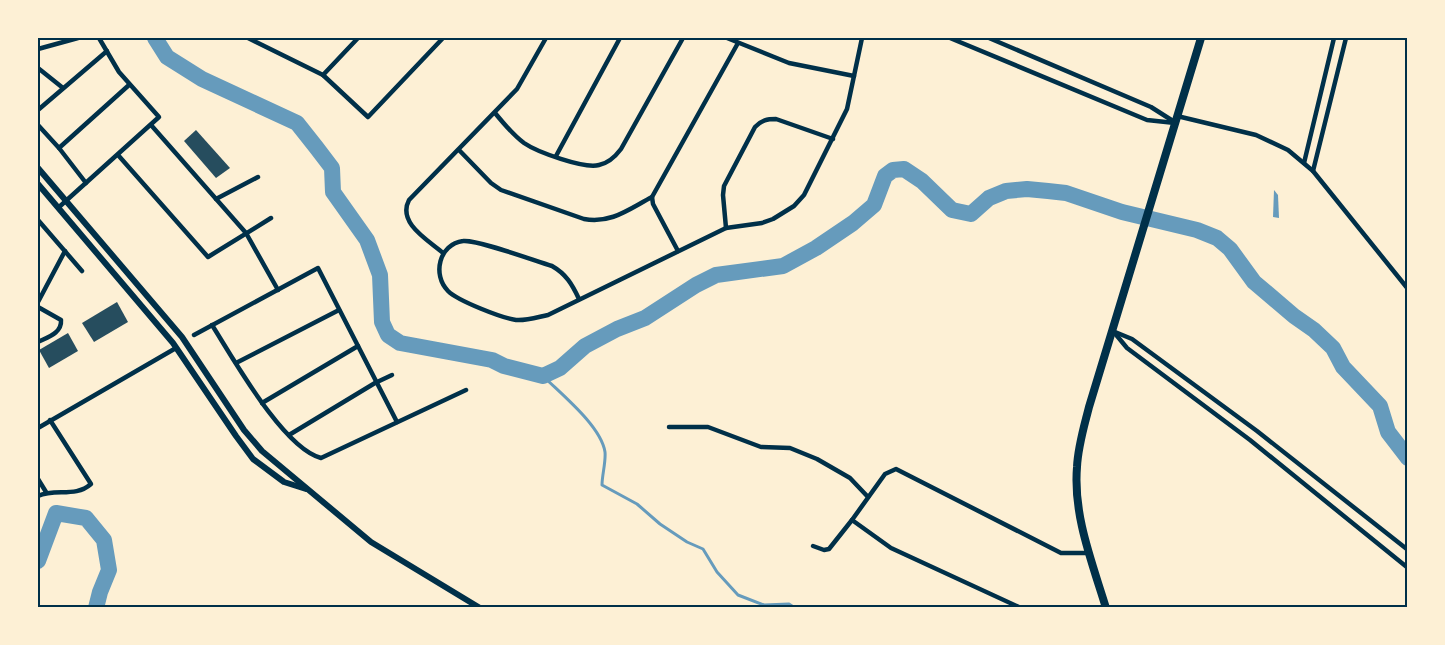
<svg xmlns="http://www.w3.org/2000/svg" width="1445" height="645" font-family="Inter,sans-serif">
  <style>
    .water { fill: #669bbc }
    .lines { fill: none; stroke-linecap: round; stroke-linejoin: round }
    .stream { stroke: #669bbc; stroke-width: 3 }
    .river { stroke: #669bbc; stroke-width: 16 }
    .building { fill: #264d5e }
    .minor { stroke: #003049; stroke-width: 4.5 }
    .tertiary { stroke: #003049; stroke-width: 6 }
    .primary { stroke: #003049; stroke-width: 8 }
    .neatline { fill: none; stroke: #003049; stroke-width: 2 }
  </style>
  <rect width="100%" height="100%" fill="#fdf0d5"/>
  <path class="water" d="M1274 190 1278 195 1279 218 1273 217Z"/>
  <g class="lines">
    <path class="stream" d="M543 376C561 394 601 426 605 452 606 462 602 475 602 485L637 504 660 524 687 542 703 549 717 572 738 595 764 605 789 604 795 608"/>
    <g class="river">
      <path d="M155 38 167 57 202 79 297 123 316 147 332 168 333 192 367 240 380 275 382 322 388 335 400 343 492 360 504 366 543 376 560 368 585 346 617 329 645 318 696 285 716 275 783 266 816 248 853 223 874 205 885 176 893 170 904 169 922 181 952 210 971 214 989 198 1006 191 1027 189 1048 191 1066 193 1122 212 1197 230 1217 238 1230 249 1254 282 1294 316 1314 330 1333 348 1343 367 1380 406 1388 432 1408 458"/>
      <path d="M38 561 56 513 86 518 104 540 109 570 100 592 96 608"/>
    </g>
  </g>
  <g class="building">
    <path d="M196 130 230 168 216 178 184 141Z"/>
    <path d="M117 302 128 322 94 342 82 323Z"/>
    <path d="M68 333 78 351 49 368 39 350Z"/>
  </g>
  <g class="lines">
    <g class="minor">
      <path d="M248 38 323 75 368 117 443 38"/>
      <path d="M727 38 789 63 854 76"/>
      <path d="M950 38 1147 120 1175 123"/>
      <path d="M989 38 1151 107 1173 121"/>
      <path d="M38 49 78 38"/>
      <path d="M38 68 63 88"/>
      <path d="M323 75 358 38"/>
      <path d="M38 110 107 51"/>
      <path d="M495 113C504 124 513 135 524 143 537 152 584 169 599 165 609 163 615 157 621 149L683 38"/>
      <path d="M1177 116 1256 135 1288 150 1313 171 1408 289"/>
      <path d="M38 125 59 148 86 183"/>
      <path d="M151 125 246 233 278 290"/>
      <path d="M59 148 129 85"/>
      <path d="M459 150 491 183 501 190 584 219C611 224 629 209 652 197"/>
      <path d="M118 155 208 257 271 218"/>
      <path d="M556 156 620 38"/>
      <path d="M1304 163 1334 38"/>
      <path d="M1313 171 1346 38"/>
      <path d="M216 199 258 177"/>
      <path d="M58 208 159 117 119 72 99 38"/>
      <path d="M38 220 82 271"/>
      <path d="M726 228 723 195 724 186 755 127C762 120 767 119 776 119L833 139"/>
      <path d="M678 251 653 204 652 197 738 43"/>
      <path d="M443 253C428 240 397 223 409 200L517 89 546 38"/>
      <path d="M579 299C572 284 566 274 552 266 535 261 476 239 463 241 439 244 432 275 448 291 458 301 502 318 516 320 526 321 538 317 548 315L726 228 762 223 773 219 794 206 804 195 847 109 862 38"/>
      <path d="M38 302 65 251"/>
      <path d="M38 307 61 320C62 333 48 337 38 342"/>
      <path d="M212 325C233 358 283 448 321 458L466 390"/>
      <path d="M1113 331 1127 348 1250 440 1408 568"/>
      <path d="M1115 332 1132 339 1257 431 1408 550"/>
      <path d="M194 335 318 268 397 422"/>
      <path d="M236 363 339 310"/>
      <path d="M262 403 358 346"/>
      <path d="M669 427H708L761 447 790 448 817 459 850 478 868 497"/>
      <path d="M38 428 176 348"/>
      <path d="M289 435 375 383 392 375"/>
      <path d="M38 479 46 492"/>
      <path d="M38 496C56 488 75 498 91 484L50 420"/>
      <path d="M813 546 824 550 829 549 852 520"/>
      <path d="M1021 608 891 548 852 520 885 474 896 469 1061 553H1090"/>
    </g>
    <g class="tertiary">
      <path d="M38 168 182 337 244 430 262 451 371 542 480 608"/>
      <path d="M38 184 173 343 236 436 253 459 284 482 306 489"/>
    </g>
    <path class="primary" d="M1106 608C1092 562 1073 515 1077 467 1078 446 1084 427 1089 407L1201 38"/>
  </g>
  <rect width="1445" height="645" fill="none" stroke="#fdf0d5" stroke-width="78"/>
  <rect x="39" y="39" width="1367" height="567" class="neatline"/>
</svg>
